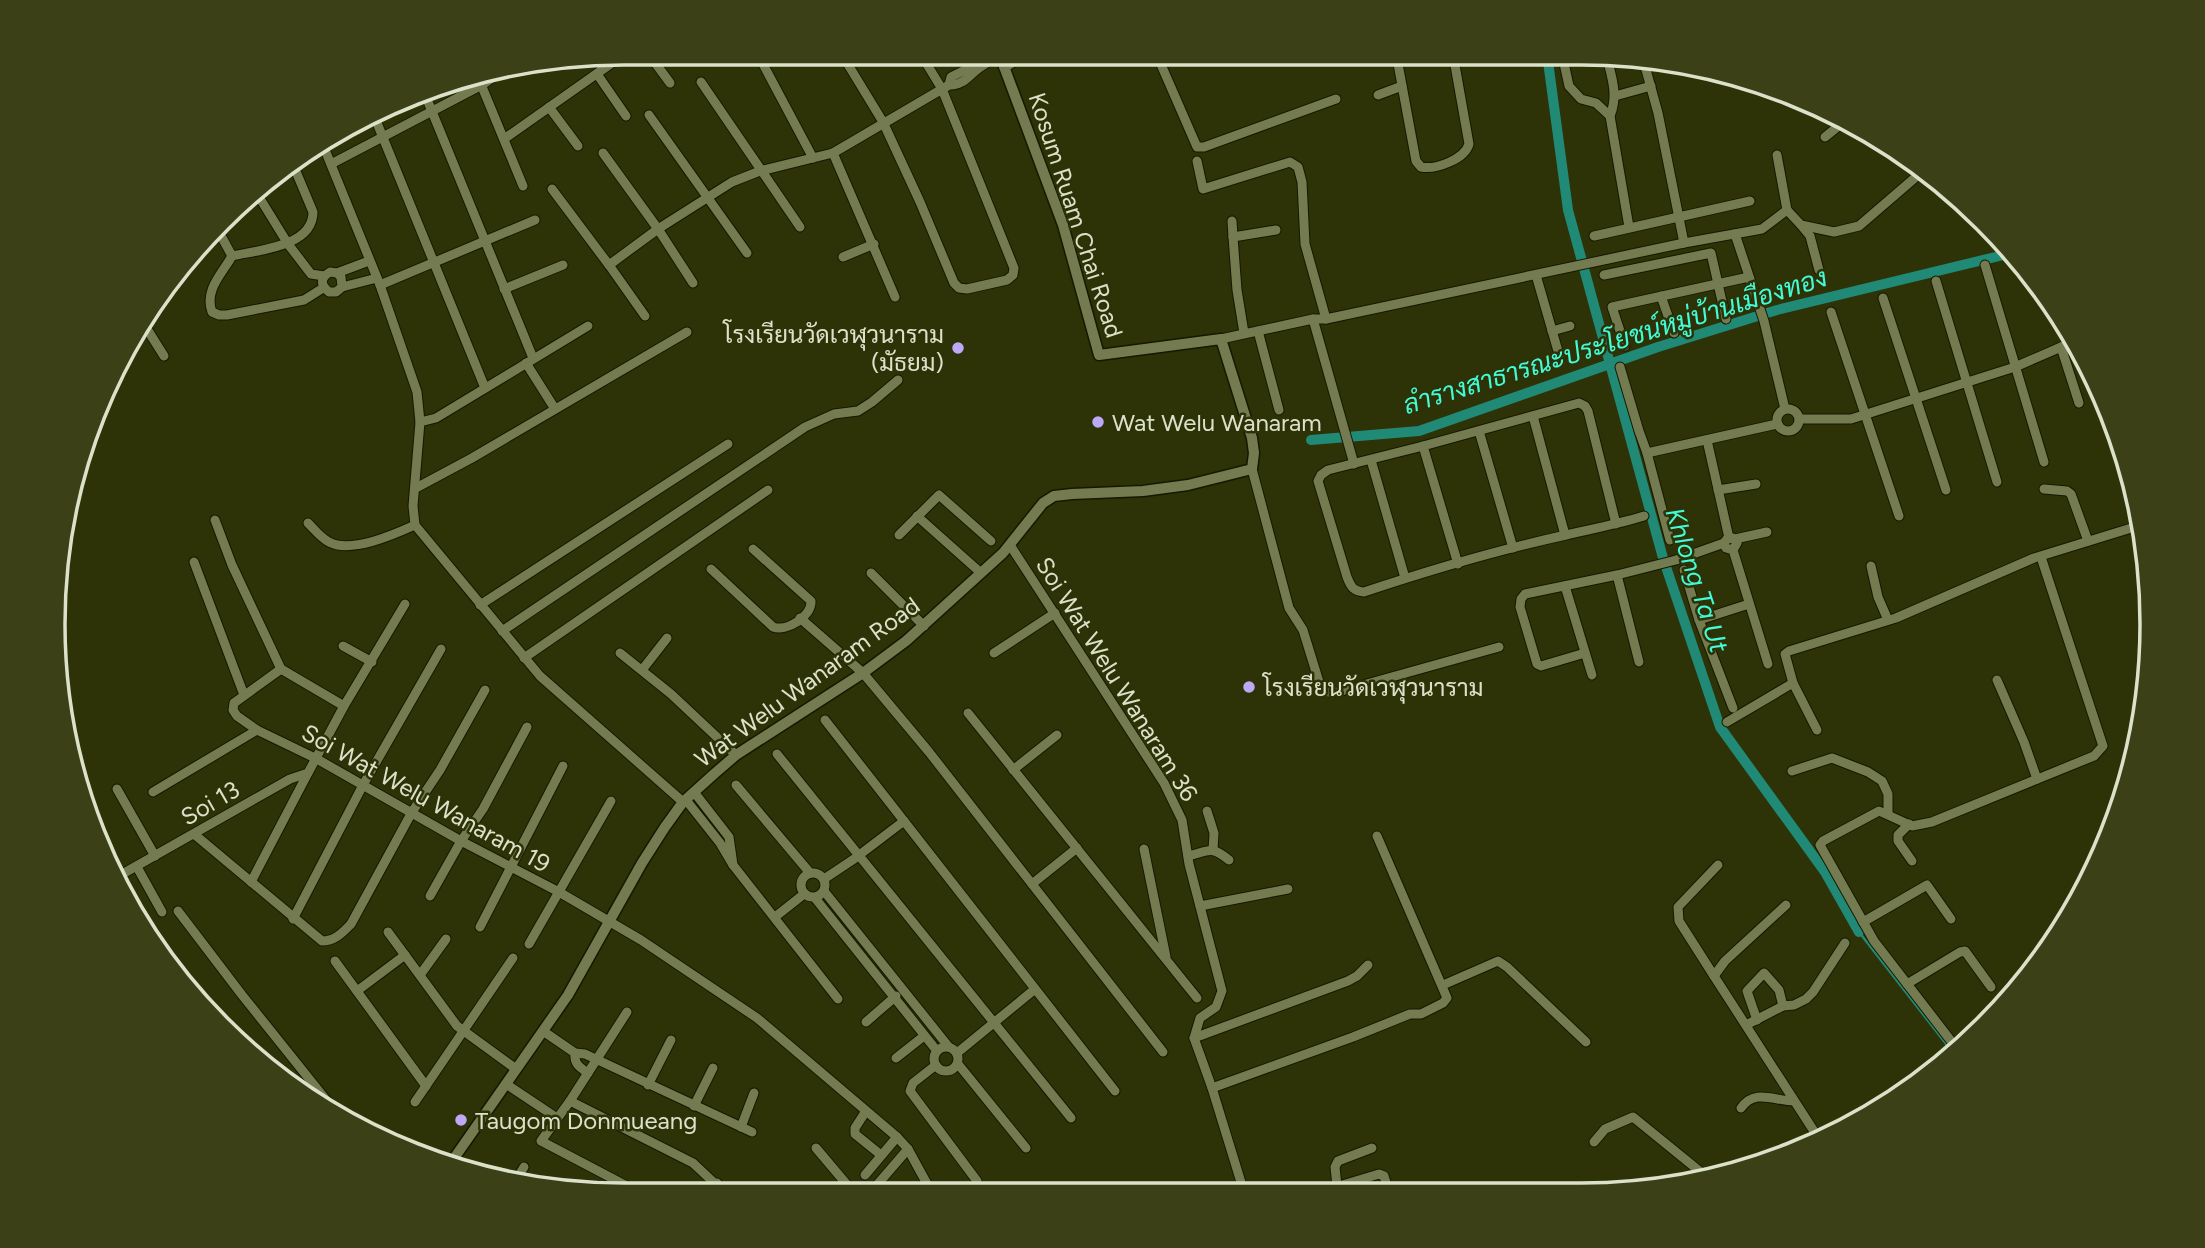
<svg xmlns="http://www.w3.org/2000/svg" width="2205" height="1248" font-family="Figtree,Sarabun,sans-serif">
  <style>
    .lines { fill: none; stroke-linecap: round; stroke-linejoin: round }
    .stream { stroke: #208a76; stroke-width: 2.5 }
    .canal { stroke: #208a76; stroke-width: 10 }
    .minor-casing { stroke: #161900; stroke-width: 11 }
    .tertiary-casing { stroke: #161900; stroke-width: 13 }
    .minor { stroke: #747b50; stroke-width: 9 }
    .tertiary { stroke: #747b50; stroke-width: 10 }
    .poi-dot { fill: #bda9f5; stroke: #2d3207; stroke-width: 2.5 }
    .labels { text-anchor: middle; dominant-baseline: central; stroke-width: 5; stroke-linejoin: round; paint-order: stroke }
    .street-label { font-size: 24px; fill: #dce1ca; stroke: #2d3207 }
    .poi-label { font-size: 24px; fill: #dce1ca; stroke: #2d3207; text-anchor: start }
    .water-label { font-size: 26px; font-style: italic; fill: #42fbd7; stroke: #2d3207 }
    .rim { fill: none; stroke: #dce1ca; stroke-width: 3.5 }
  </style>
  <rect width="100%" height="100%" fill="#2d3207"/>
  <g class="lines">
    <path class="stream" d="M1859 932 1954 1054"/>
    <g class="canal">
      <path d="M1547 54 1568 210 1663 558 1720 727 1825 872 1859 932"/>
      <path d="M1311 440 1419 431 1658 347 1777 310 2012 253"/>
    </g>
    <g class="minor-casing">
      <g id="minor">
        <path d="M648 53 670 83"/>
        <path d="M719 53 725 61"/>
        <path d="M841 53 883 122 920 202 954 283 959 288 967 289 1007 280 1013 275 1014 268 942 89 920 53"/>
        <path d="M1156 53 1197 147H1204L1336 99"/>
        <path d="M1396 53 1416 161 1421 167C1436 170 1465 159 1469 144L1453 54"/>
        <path d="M1562 54 1569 86 1581 99 1596 103 1610 116"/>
        <path d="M1606 54C1611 76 1619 94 1610 116L1629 227"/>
        <path d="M1643 59 1658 113 1684 243"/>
        <path d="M763 64 813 158"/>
        <path d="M1004 68 1029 53"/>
        <path d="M597 74 626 116"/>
        <path d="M478 77 523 186"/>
        <path d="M701 82 800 227"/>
        <path d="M949 85 951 77 969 68 975 70"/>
        <path d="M424 92 533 358"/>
        <path d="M1378 95 1402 86"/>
        <path d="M1615 96 1651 86"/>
        <path d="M549 107 578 146"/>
        <path d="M649 115 747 253"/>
        <path d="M375 118 485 388"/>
        <path d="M1825 137 1846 120"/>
        <path d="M504 139 626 53"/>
        <path d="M323 145 380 285 417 392 420 422 413 506 415 525 540 676 683 802"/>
        <path d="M603 153 658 229 693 283"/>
        <path d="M833 153 895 297"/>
        <path d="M1777 155 1787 210"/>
        <path d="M1197 161 1203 189 1290 162 1298 167 1302 182 1305 244 1326 319"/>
        <path d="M292 162 313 212C313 247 258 250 232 256 222 274 204 290 212 312L219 315H227L304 300 323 288"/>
        <path d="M331 164 482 85 499 73"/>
        <path d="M552 189 609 265"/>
        <path d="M256 192 288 244 311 274 324 276"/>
        <path d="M1232 221 1233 237"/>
        <path d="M1801 225 1810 236 1819 270"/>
        <path d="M219 232 232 256"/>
        <path d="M1735 234 1764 321 1785 409"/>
        <path d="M1594 236 1750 201"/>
        <path d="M843 257 874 244"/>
        <path d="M1985 265 2044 462"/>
        <path d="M337 273 341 277 342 287 336 292H329C320 285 320 278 330 272L337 273 369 261"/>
        <path d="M1536 275 1560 358"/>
        <path d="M1604 275 1711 253 1726 319"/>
        <path d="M1936 281 1997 482"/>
        <path d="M380 285 535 220"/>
        <path d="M342 287 377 278"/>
        <path d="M504 289 563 265"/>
        <path d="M1661 296 1674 333"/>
        <path d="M1883 298 1946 490"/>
        <path d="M1831 312 1899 516"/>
        <path d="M645 316 609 265 658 229 732 182 760 171 833 153 949 85C963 86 969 75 979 68 986 63 993 59 1000 55"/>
        <path d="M1313 319 1354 464"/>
        <path d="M142 321 164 356"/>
        <path d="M1258 331 1279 410"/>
        <path d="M1552 331 1570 326"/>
        <path d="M1244 333 1237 290 1233 237 1276 230"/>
        <path d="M1221 339 1313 319H1326L1684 243 1762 229 1787 210 1801 225 1834 232 1859 226 1924 170"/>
        <path d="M1625 346 1612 307 1749 277"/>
        <path d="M2061 347 2079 403"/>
        <path d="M526 363 555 409"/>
        <path d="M1620 367 1639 431 1647 453"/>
        <circle cx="1788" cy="420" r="11"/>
        <path d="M1533 416 1565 535"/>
        <path d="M1799 419H1851L2015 367 2075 341"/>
        <path d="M420 422 436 418 588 326"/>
        <path d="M1479 431 1513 548"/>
        <path d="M1707 440 1729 538"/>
        <path d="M1423 446 1458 564"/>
        <path d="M1371 460 1405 578"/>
        <path d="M1252 469 1289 608 1303 630 1320 685C1326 693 1329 693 1338 692L1499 647"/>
        <path d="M416 488 472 458 687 332"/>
        <path d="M2044 489 2067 491 2071 494 2088 541"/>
        <path d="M1718 490 1756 484"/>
        <path d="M917 516 981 573"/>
        <path d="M215 520 232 565 281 669 344 706"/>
        <path d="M308 523C314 529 321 538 329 542 351 554 395 534 415 525"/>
        <path d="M1616 524 1588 411 1585 406 1579 403 1423 446 1328 470 1321 475 1318 481 1347 577C1351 587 1353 591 1364 592 1430 570 1498 550 1566 535 1592 529 1618 524 1644 516"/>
        <path d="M899 535 939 495 991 541"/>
        <path d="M1735 539 1767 532"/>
        <path d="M1670 540 1647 453 1777 424"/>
        <path d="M1010 545 1164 783 1182 820 1189 864 1222 991 1216 1007 1200 1018 1194 1038 1212 1088 1244 1192"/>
        <path d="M1733 550 1726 548 1724 543 1727 539 1733 538 1737 543 1733 550 1768 664"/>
        <path d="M194 562 244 695"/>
        <path d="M1871 566 1878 597 1888 620"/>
        <path d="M711 569 773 627C787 632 812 616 811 601L753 549"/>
        <path d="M1684 570 1699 620 1733 708"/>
        <path d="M871 573 924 626"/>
        <path d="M1617 575 1639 662"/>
        <path d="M1565 586 1592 675"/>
        <path d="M480 605 728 444"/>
        <path d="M800 618 863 673 929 752 1163 1052"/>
        <path d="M1699 620 1749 604"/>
        <path d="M502 631 805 427 834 414 858 411 872 402 898 380"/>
        <path d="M343 646 372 662"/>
        <path d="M620 653 671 694 736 755"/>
        <path d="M994 653 1055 613"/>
        <path d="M1585 653 1541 666 1537 664 1520 607 1521 599 1525 594 1617 575 1676 560 1724 543"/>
        <path d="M524 658 768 490"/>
        <path d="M281 669 234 703 233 710 237 716 257 730 317 759 461 841 559 892 641 940 757 1018 897 1137 908 1149 932 1193"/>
        <path d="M642 670 667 638"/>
        <path d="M1997 680 2024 742 2037 779"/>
        <path d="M1793 683 1817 730"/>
        <path d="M968 713 1197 998"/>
        <path d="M825 720 1115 1091"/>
        <path d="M1727 722 1793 683 1785 654 1789 651 1896 618 2034 558 2141 525"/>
        <path d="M777 754 1071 1118"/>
        <path d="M1013 770 1057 735"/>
        <path d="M1792 771 1832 758 1868 772 1882 781 1888 794V814"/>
        <path d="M736 785 810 873"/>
        <path d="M117 789 155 856"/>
        <path d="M153 792 257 730"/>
        <path d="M686 800 720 843 733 865 729 837 694 792"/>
        <path d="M1207 811 1214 833 1213 850"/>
        <path d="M1909 824 1898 835V841L1912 861"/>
        <path d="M194 834 322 941C335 941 342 933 351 924L412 812 440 770 485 690"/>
        <path d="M94 835 106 859"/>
        <path d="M1144 849 1166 957"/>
        <path d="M1188 856C1209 851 1211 845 1229 860"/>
        <path d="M733 865 838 999"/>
        <path d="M137 867 162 912"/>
        <circle cx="813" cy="885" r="12"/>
        <path d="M117 877 290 779 308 773 344 706 405 604"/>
        <path d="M824 879 854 859 904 821"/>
        <path d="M251 882 308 773"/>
        <path d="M1032 884 1077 848"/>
        <path d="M824 891 948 1046"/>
        <path d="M430 896 461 841 483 809 527 727"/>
        <path d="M815 898 937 1051"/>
        <path d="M1786 905 1725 961 1714 976 1819 1139"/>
        <path d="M1200 906 1288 889"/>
        <path d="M178 911 242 995 343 1121"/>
        <path d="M775 917 804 894"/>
        <path d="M293 919 363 785 441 649"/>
        <path d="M1863 922 1927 885 1951 919"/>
        <path d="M480 927 563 766"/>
        <path d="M388 932 457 1026 516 1069"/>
        <path d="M529 944 611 801"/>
        <path d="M335 961 426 1086"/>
        <path d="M420 975 446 939"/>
        <path d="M1714 976 1679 921 1678 907 1718 865"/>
        <path d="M1907 984 1960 952 1965 951 1991 987"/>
        <path d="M1443 985 1498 961 1507 967 1586 1042"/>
        <path d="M357 991 405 955"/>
        <path d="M627 1012 570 1101 541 1141 642 1194"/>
        <path d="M1757 1020 1747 991 1764 973 1779 990 1783 1006"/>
        <path d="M866 1022 896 996"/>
        <path d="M1746 1025 1783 1006 1794 1005 1806 999 1813 992 1845 943"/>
        <path d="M543 1031 575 1053 585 1054 752 1132"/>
        <path d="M1194 1038 1348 981 1357 976 1368 965"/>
        <circle cx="946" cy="1059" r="12"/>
        <path d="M1958 1050 1874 941 1820 845 1823 841 1879 811 1912 826 1932 822 2094 756 2103 746 2041 557"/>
        <path d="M575 1053C574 1064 579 1067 588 1073"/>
        <path d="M957 1053 1035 989"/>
        <path d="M896 1058 924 1036"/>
        <path d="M958 1064 1026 1148"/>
        <path d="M936 1065 913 1083 910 1091 977 1181"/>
        <path d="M506 1084 557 1118"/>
        <path d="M648 1085 671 1040"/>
        <path d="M1212 1088 1353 1037 1410 1014H1421L1443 1003 1447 998 1377 836"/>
        <path d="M570 1101 693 1163 726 1194"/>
        <path d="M415 1102 513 958"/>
        <path d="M694 1106 713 1068"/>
        <path d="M1741 1108C1755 1088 1774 1101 1794 1101"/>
        <path d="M866 1111 855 1128V1134L881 1155"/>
        <path d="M741 1127 754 1093"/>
        <path d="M1594 1142 1605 1129 1633 1117 1708 1178"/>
        <path d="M816 1148 854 1193"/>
        <path d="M865 1175 897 1137"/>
        <path d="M516 1180 524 1167"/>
        <path d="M1337 1186 1335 1167 1338 1161 1372 1148"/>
        <path d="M1319 1192 1379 1174 1384 1176 1389 1192"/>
        <path d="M870 1193 908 1149"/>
        <path d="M703 1194 717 1183"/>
      </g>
    </g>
    <g class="tertiary-casing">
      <path id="tertiary" d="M448 1167 568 995 642 863 665 827 683 802 714 774 736 755 863 673 906 641 1003 553 1043 503 1054 496 1072 494 1143 491 1188 485 1252 469 1254 453 1252 438 1221 339 1099 355 1063 225 999 53"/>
    </g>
    <use href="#minor" class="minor"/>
    <use href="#tertiary" class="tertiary"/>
  </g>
  <g class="poi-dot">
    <circle cx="958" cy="348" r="7"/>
    <circle cx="1098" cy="422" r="7"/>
    <circle cx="1249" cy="687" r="7"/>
    <circle cx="461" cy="1120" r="7"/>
  </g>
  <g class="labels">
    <g class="street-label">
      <text transform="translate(1076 215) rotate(72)">Kosum Ruam Chai Road</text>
      <text transform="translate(1117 679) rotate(58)">Soi Wat Welu Wanaram 36</text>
      <text transform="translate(807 682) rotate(-36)">Wat Welu Wanaram Road</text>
      <text transform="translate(426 798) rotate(29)">Soi Wat Welu Wanaram 19</text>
      <text transform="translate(210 803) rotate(-30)">Soi 13</text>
    </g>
    <g class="poi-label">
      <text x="944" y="334" text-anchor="end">โรงเรียนวัดเวฬุวนาราม<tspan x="944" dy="28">(มัธยม)</tspan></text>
      <text x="1112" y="422">Wat Welu Wanaram</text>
      <text x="1263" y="687">โรงเรียนวัดเวฬุวนาราม</text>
      <text x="475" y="1120">Taugom Donmueang</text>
    </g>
    <g class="water-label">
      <text transform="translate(1615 341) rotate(-17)">ลำรางสาธารณะประโยชน์หมู่บ้านเมืองทอง</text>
      <text transform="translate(1697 580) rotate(72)">Khlong Ta Ut</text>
    </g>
  </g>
  <path d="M0 0H2205V1248H0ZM624 65H1581A559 559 0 0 1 2140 624V624A559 559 0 0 1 1581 1183H624A559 559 0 0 1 65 624V624A559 559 0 0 1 624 65Z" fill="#3b4017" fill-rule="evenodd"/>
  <path class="rim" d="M624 65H1581A559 559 0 0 1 2140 624V624A559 559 0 0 1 1581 1183H624A559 559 0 0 1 65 624V624A559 559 0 0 1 624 65Z"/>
</svg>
